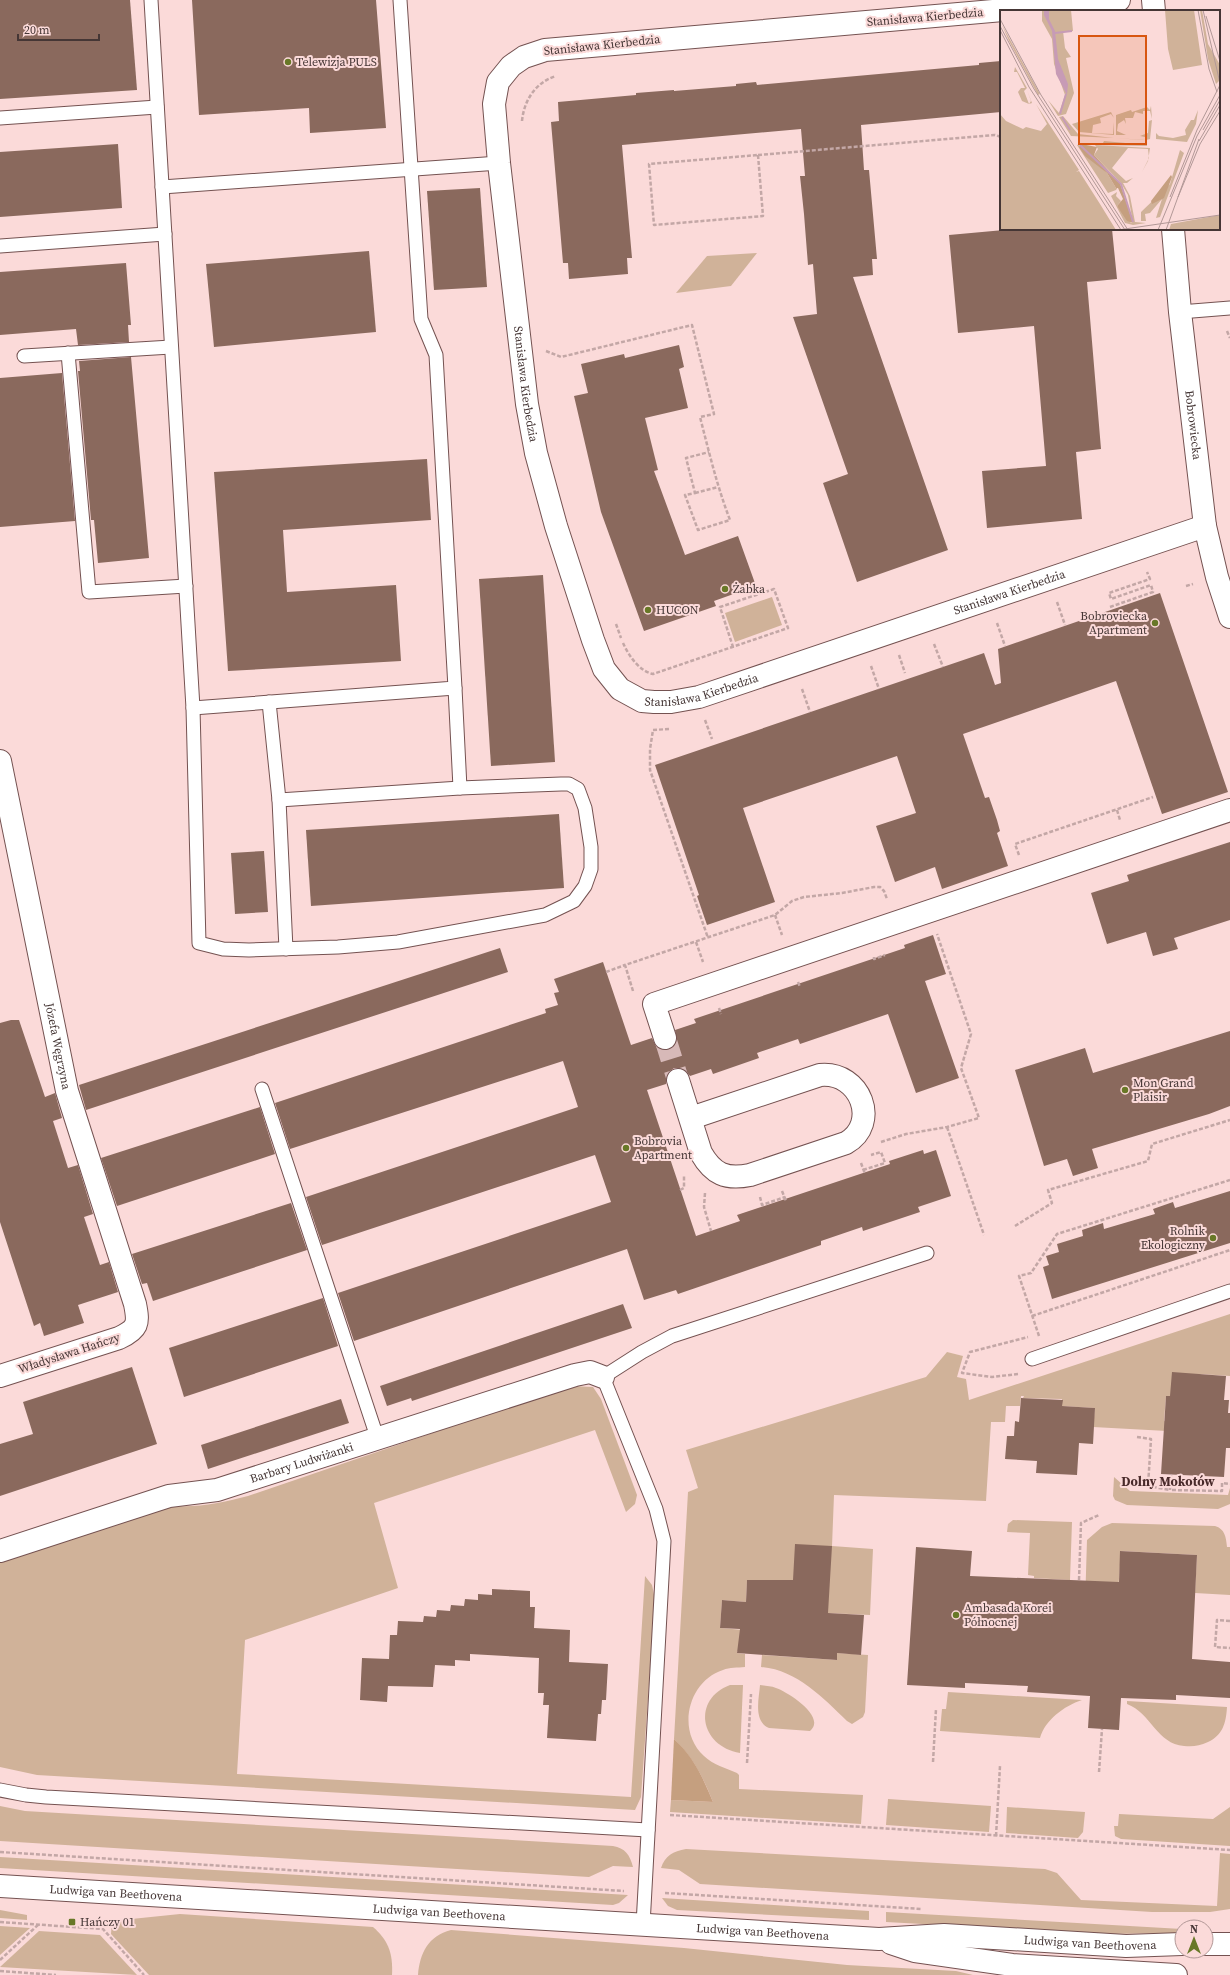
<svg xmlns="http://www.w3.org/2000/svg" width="1230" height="1975" font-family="'Source Serif 4',serif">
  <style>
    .green { fill: #d0b299 }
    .forest { fill: #c59f7f }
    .building { fill: #8a695d }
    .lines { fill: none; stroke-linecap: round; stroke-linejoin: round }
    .minor-tunnel { stroke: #d7b9b8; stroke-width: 22; stroke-dasharray: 22 11; stroke-linecap: butt }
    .service-casing { stroke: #745251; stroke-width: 15 }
    .minor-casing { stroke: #745251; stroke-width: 24 }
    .path { stroke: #c3a7a6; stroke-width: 2.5; stroke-dasharray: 4 2; stroke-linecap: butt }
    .service { stroke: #fff; stroke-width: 13 }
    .minor { stroke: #fff; stroke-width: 22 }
    .poi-dot { fill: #687827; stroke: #fbdad9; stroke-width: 1.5 }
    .labels { text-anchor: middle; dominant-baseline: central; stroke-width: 4; stroke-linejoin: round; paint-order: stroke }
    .street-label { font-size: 12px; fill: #453635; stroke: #fbdad9 }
    .poi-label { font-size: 12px; fill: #453635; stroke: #fbdad9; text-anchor: start }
    .neighbourhood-label { font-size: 13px; font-weight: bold; fill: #492a2a; stroke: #fbdad9 }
    .inset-river { fill: none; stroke: #c79bb6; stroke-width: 2 }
    .inset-road { fill: none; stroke: #b29897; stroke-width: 1 }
    .view { fill: #d85610; fill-opacity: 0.15; stroke: #d85610; stroke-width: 2 }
    .inset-edge { fill: none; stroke: #453635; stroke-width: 2 }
  </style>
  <rect width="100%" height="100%" fill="#fbdad9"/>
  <g class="green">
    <path d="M757 253 731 286 676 293 707 256Z"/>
    <path d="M772 597 782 625 735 642 725 613Z"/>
    <path d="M1230 1314V1376L1201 1374 1170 1396H1166L1164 1421 1168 1422 1167 1431 1093 1427 1095 1408 1062 1406V1399L1023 1398 1024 1396H1021L1020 1406H1006L1005 1422H991L986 1501 834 1495 832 1546 873 1549 870 1615 828 1613 793 1589 747 1580 746 1602 722 1600 720 1628 744 1630 743 1651H737V1653L745 1654V1667C737 1668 730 1667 723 1670 688 1681 676 1731 704 1756 713 1765 726 1768 737 1773L739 1775V1789L863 1795 861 1824 670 1812 671 1800 713 1802C703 1777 693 1757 674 1739L688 1492 698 1488 686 1450 926 1377 947 1352 963 1356 957 1377 966 1379 969 1400Z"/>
    <path d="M570 1386 593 1387 601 1399 637 1495 635 1504 626 1512 595 1430 374 1503 398 1588 245 1640 237 1774 631 1797 645 1576 652 1585 655 1599 641 1797 635 1810 37 1775 0 1767V1563L166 1505C194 1509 220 1503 248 1496Z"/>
    <path d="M1114 1477 1130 1491 1228 1495 1230 1488V1504L1218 1509 1127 1505 1115 1500 1113 1496Z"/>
    <path d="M1013 1520 1072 1522 1070 1580 1034 1578V1576L1028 1575 1030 1533 1007 1532 1008 1524Z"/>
    <path d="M1112 1523 1215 1526C1225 1529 1226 1537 1227 1547H1230V1595L1195 1593 1197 1555 1121 1551 1117 1606 1085 1605 1087 1540 1102 1527Z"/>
    <path d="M837 1653 868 1655 865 1712 863 1717 852 1724 847 1721C823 1698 797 1670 761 1667L762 1655 837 1660Z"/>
    <path d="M730 1685H743L740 1753C699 1746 692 1699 730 1685Z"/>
    <path d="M760 1685C765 1686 771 1686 776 1688 788 1692 827 1717 810 1731L769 1728C753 1721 759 1699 760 1685Z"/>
    <path d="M948 1692 1082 1700C1064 1706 1045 1720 1040 1738L940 1731 942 1709H946Z"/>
    <path d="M1127 1701 1227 1707C1226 1723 1223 1735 1208 1742 1199 1746 1193 1747 1184 1746 1157 1744 1151 1713 1127 1704Z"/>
    <path d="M888 1799 991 1806 989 1832 886 1825Z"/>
    <path d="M0 1806 25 1811 613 1846C625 1848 630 1855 633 1867L613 1866 589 1877 0 1841Z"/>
    <path d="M1007 1807 1085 1812 1083 1832 1078 1838 1006 1833Z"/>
    <path d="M1230 1807V1846L1121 1839 1115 1836 1114 1826H1118L1119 1814 1213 1819Z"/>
    <path d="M686 1849 1045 1869 1057 1873 1081 1900 1217 1906 1220 1853 1230 1854V1909L1210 1912H1152L700 1884 679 1870 661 1868C665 1856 673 1851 686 1849Z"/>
    <path d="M0 1857 628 1895 619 1903 613 1905 0 1868Z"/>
    <path d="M662 1898 869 1911V1920L677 1910 668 1906Z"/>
    <path d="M0 1910 27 1915V1920L0 1918Z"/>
    <path d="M886 1912 1182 1929V1933L1101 1934 886 1922Z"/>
    <path d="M180 1914 373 1927C389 1941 393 1954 392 1975H149L111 1934 112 1921Z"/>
    <path d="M0 1926 30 1928 0 1955Z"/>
    <path d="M451 1930 684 1948 847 1965 956 1971 973 1975H418C420 1953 428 1936 451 1930Z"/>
    <path d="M39 1931 100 1935 137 1975 0 1967Z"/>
  </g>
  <path class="forest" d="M674 1739C694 1757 703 1778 713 1802L671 1800Z"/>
  <g class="building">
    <path d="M0 0H130L137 90 0 99Z"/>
    <path d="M192 0H376L386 128 310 133 309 108 199 115Z"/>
    <path d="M1001 61V112L861 125 864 170H869L877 259H872L873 275 853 277 948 550 857 582 823 483 848 474 793 317 817 314 813 264 808 265 804 214 800 176H805L801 129 622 145 632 258H627L628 274 569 279 568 263H563L551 122 559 121 558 102 636 95V93L674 90V91L736 86V84L756 82 757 85 979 65V63Z"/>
    <path d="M118 144 122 208 0 217V152Z"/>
    <path d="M480 188 487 287 434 290 427 191Z"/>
    <path d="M1015 229H1112L1117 279 1087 282 1101 449 1076 452 1082 519 987 528 982 471 1046 466 1034 326 958 333 949 235Z"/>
    <path d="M369 251 376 332 214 347 206 264Z"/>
    <path d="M126 263 131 325H128L129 342 78 345 76 329 0 335V272Z"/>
    <path d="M679 345 684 367 679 369 688 408 645 418 658 470 654 471 685 555 738 536 756 586 714 601 716 606 644 631 601 512 574 396 588 393 581 364 624 354 625 358Z"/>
    <path d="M131 357 149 558 98 563 94 520H91L78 371H80L79 361Z"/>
    <path d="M62 373 75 521 0 527V378Z"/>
    <path d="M427 459 431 520 283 530 287 592 396 585 401 661 228 671 214 472Z"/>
    <path d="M543 575 555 762 491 766 479 579Z"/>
    <path d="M1160 593 1228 792 1162 814 1116 681 963 734 985 798 989 797 997 820 1000 831 997 833 1008 866 942 889 935 867 895 882 876 826 916 813 897 756 743 808 775 902 707 925 697 896 699 895 655 765 984 653 995 685 1001 683 998 649Z"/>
    <path d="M559 814 564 888 311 906 306 830Z"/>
    <path d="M1230 842V920L1174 938 1178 949 1153 956 1146 932 1107 944 1091 893 1129 881 1127 875Z"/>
    <path d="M264 851 268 912 235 914 231 853Z"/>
    <path d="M933 935 946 974 925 981 959 1078 916 1093 888 1014 800 1044 798 1039 757 1053 759 1058 713 1074 711 1069 690 1076 686 1071 681 1068H674L669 1072 666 1077V1084L647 1090 696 1236 740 1221 737 1215 890 1164 889 1161 923 1150 924 1154 936 1150 951 1196 918 1207 920 1212 863 1231 862 1227 821 1241V1245L678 1294 676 1290 644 1300 627 1249 354 1341 338 1293 611 1202 595 1155 322 1245 306 1197 578 1107 563 1061 290 1149 275 1103 546 1013 545 1009 558 1005 554 993 559 992 554 979 603 962 631 1045 652 1038 657 1048 662 1050H668L674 1047 677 1041 675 1030 696 1023 694 1019 905 948 904 945Z"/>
    <path d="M500 948 508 972 86 1110 79 1085Z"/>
    <path d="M11 1020H19L45 1097 55 1093 62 1118 53 1121 68 1168 78 1165 93 1214 84 1217 100 1265 109 1262 118 1292 78 1305 84 1323 44 1336 40 1323 34 1326 0 1222V1023Z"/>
    <path d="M1230 1031V1106L1209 1114 1092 1149 1098 1168 1073 1176 1067 1159 1044 1166 1015 1070 1085 1048 1093 1073Z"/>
    <path d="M260 1107 275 1154 117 1206 101 1158Z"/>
    <path d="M1230 1191V1243L1052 1299 1043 1267 1049 1265 1046 1256 1059 1252 1057 1244 1083 1236 1082 1230 1103 1223 1104 1229 1155 1214 1153 1209 1173 1202 1175 1208Z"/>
    <path d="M291 1203 307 1250 153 1301 147 1283 142 1284 132 1254Z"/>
    <path d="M323 1298 338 1346 184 1397 169 1348Z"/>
    <path d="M623 1304 632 1328 412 1401 411 1398 387 1406 380 1386Z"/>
    <path d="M132 1367 157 1444 0 1496V1444L33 1434 23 1402Z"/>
    <path d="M1172 1372 1226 1376 1224 1400H1229L1228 1413H1230V1448H1226L1224 1477 1161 1474 1166 1396H1170Z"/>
    <path d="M1021 1398 1063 1400 1062 1406 1095 1408 1093 1444 1079 1443 1077 1475 1036 1473 1037 1461 1005 1459 1007 1436H1014L1015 1421 1019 1422Z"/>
    <path d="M341 1399 349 1423 208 1469 201 1445Z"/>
    <path d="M795 1544 832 1546 828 1613 864 1615 861 1655 837 1653V1660L737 1653 740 1629 720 1628 722 1600 746 1602 747 1580H793Z"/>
    <path d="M916 1547 972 1551 970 1576 1119 1582 1120 1551 1197 1555 1192 1659 1230 1662V1698L1176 1695V1700L1121 1698 1119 1730 1088 1728 1090 1696 1027 1692 1028 1686 965 1683V1688L907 1685Z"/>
    <path d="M492 1589 530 1591V1607H535L534 1628 570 1630 569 1662 608 1664 606 1700H602L601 1714H598L596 1741 547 1738 549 1705H543L544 1693H538L539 1658 470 1654V1661L455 1660V1666L435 1665 433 1687 388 1686 387 1702 360 1700 362 1658 389 1659 390 1635H397L398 1621 423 1622 424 1616 436 1617 437 1610 450 1611 451 1605 464 1606 465 1599 478 1600V1594L492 1595Z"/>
  </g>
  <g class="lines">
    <path class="minor-tunnel" d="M665 1038 678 1080"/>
    <g class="service-casing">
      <g id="service">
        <path d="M151 0 193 708 455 688 436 355 421 319 400 0"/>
        <path d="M0 118 157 107"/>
        <path d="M162 187 499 163"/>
        <path d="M0 246 165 234"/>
        <path d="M1180 312 1230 308"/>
        <path d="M68 353 89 592 186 586"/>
        <path d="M24 356 171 347"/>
        <path d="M269 702 279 800 286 949"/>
        <path d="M193 708 199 943 223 949 249 950 338 947 398 942 545 915 574 901 585 886 591 869V847L585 808 578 789 569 784H561L460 788 455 688"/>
        <path d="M279 800 460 788"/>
        <path d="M262 1089 377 1437"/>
        <path d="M1032 1359 1230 1291"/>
        <path d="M0 1790 26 1795 46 1797 648 1830"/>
        <path d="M643 1925 664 1541 656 1509 603 1377 642 1352 672 1336 927 1253"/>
      </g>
    </g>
    <g class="minor-casing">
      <g id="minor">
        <path id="s1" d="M1119 0 545 50 524 57 511 66 498 82 494 104 499 163 527 404 536 453 556 526 593 640 604 669 620 689 642 701 654 702H671L699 697 1205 526"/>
        <path d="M1153 0 1154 11"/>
        <path id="s2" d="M1173 229 1180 312 1205 526 1217 577 1230 617"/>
        <path id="s3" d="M0 761 67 1091 135 1304C139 1324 138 1329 119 1338L0 1376"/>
        <path d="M665 1038 654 1004 1230 810"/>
        <path d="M678 1080 701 1153C713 1174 726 1180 750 1175L846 1143C880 1124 861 1071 820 1075L691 1118"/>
        <path id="s4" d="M0 1551 169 1496 217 1490 575 1375 590 1372 603 1377"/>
        <path id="s5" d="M0 1886 879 1939 944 1935 1126 1946 1182 1944"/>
        <path d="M891 1943 915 1951 1012 1965 1176 1975"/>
        <path d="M1206 1944H1230"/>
      </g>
    </g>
    <g class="path">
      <path d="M522 121C524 100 536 82 556 76"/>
      <path d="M758 155 763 216 654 225 649 164Z"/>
      <path d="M758 155 995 135 1001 137"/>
      <path d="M1227 331 1230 338"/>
      <path d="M546 351 561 357 692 325 714 414 700 417C709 452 717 486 730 520L698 530 685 495 695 493 686 458 709 452"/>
      <path d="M695 493 718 487"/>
      <path d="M1186 586 1193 584"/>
      <path d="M1057 602 1065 625"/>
      <path d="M1110 607 1153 592 1151 585 1111 599 1109 593 1150 579 1147 572"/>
      <path d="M997 623 1005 646"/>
      <path d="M616 624 621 638"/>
      <path d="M623 643C629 656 639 671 653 674L788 628 774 589 720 607 733 647"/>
      <path d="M934 644 943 667"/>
      <path d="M899 655 905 673"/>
      <path d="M871 666 879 689"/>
      <path d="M802 689 810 712"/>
      <path d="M705 720 712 739"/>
      <path d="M669 729 653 730 650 749V770L708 938"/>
      <path d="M1117 810 1120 820"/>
      <path d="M1019 855 1015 844 1153 797"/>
      <path d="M775 915 782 935"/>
      <path d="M696 942 703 962"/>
      <path d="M874 957V959L885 955"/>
      <path d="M606 972 625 965"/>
      <path d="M798 982 800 987"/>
      <path d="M633 991 625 965 775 915 792 901 804 897 842 893 874 887H880L884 891 887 899"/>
      <path d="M719 1008 721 1014"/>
      <path d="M947 1127 984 1235"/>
      <path d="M881 1142 906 1134 947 1127 979 1118 961 1068 971 1034 937 934"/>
      <path d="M861 1163 865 1174"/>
      <path d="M863 1170 885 1163 881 1152 871 1155"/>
      <path d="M680 1190 684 1188V1175"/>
      <path d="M782 1191 786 1201"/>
      <path d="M705 1193 704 1207 711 1231"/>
      <path d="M760 1197 762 1205 785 1197"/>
      <path d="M1015 1226 1052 1203 1048 1190 1148 1161 1152 1144 1230 1120"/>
      <path d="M1032 1316 1230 1250"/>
      <path d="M1039 1336 1019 1276 1031 1273 1057 1234 1230 1180"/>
      <path d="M1018 1374 992 1377 962 1373 970 1352 1028 1337"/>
      <path d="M1137 1437 1151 1439 1148 1486 1170 1490"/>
      <path d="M1171 1474 1170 1490 1222 1491V1483L1230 1484"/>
      <path d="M1079 1580 1081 1523 1099 1515"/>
      <path d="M1230 1621 1217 1620 1215 1647 1230 1648"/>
      <path d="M933 1762 936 1709"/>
      <path d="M747 1763 751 1694"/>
      <path d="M1099 1772 1102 1729"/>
      <path d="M670 1815 1230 1850"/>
      <path d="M996 1836 1000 1766"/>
      <path d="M0 1852 624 1891"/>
      <path d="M665 1893 922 1909"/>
      <path d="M0 1922 103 1929 144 1975"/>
      <path d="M0 1960 39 1924"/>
      <path d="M0 1971 56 1975"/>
    </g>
    <use href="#service" class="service"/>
    <use href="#minor" class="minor"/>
  </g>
  <g class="poi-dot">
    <circle cx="288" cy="62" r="4"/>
    <circle cx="725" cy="589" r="4"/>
    <circle cx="648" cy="610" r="4"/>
    <circle cx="1155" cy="623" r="4"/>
    <circle cx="1125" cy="1090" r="4"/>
    <circle cx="626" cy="1148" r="4"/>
    <circle cx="1213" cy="1238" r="4"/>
    <circle cx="956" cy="1615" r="4"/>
    <rect x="68" y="1918" width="8" height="8" rx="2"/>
  </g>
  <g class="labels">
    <g class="street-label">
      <text transform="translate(925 17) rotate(-5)">Stanisława Kierbedzia</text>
      <text transform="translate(602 45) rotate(-6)">Stanisława Kierbedzia</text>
      <text stroke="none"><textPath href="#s1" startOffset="939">Stanisława Kierbedzia</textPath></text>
      <text stroke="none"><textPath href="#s2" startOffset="197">Bobrowiecka</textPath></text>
      <text stroke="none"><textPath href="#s1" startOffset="1671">Stanisława Kierbedzia</textPath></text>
      <text stroke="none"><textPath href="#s1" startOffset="1347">Stanisława Kierbedzia</textPath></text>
      <text stroke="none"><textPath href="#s3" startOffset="291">Józefa Węgrzyna</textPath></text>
      <text transform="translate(69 1353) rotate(-18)">Władysława Hańczy</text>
      <text stroke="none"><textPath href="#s4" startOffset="315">Barbary Ludwiżanki</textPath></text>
      <text stroke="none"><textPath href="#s5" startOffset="116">Ludwiga van Beethovena</textPath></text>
      <text stroke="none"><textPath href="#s5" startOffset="440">Ludwiga van Beethovena</textPath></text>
      <text stroke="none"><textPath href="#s5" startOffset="764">Ludwiga van Beethovena</textPath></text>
      <text stroke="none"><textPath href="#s5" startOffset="1092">Ludwiga van Beethovena</textPath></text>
    </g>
    <g class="poi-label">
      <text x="296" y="62">Telewizja PULS</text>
      <text x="733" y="589">Żabka</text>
      <text x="656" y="610">HUCON</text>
      <text x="1147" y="616" text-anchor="end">Bobroviecka<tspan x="1147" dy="14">Apartment</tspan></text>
      <text x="1133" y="1083">Mon Grand<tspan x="1133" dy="14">Plaisir</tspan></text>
      <text x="634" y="1141">Bobrovia<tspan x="634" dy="14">Apartment</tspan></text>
      <text x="1205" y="1231" text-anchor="end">Rolnik<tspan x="1205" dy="14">Ekologiczny</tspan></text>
      <text x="964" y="1608">Ambasada Korei<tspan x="964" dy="14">Północnej</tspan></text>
      <text x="80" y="1922">Hańczy 01</text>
    </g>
    <g class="neighbourhood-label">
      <text x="1168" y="1481">Dolny Mokotów</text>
    </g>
  </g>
  <g transform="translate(1000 10)">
    <rect width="220" height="220" fill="#fbdad9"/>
    <path d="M42 0H71L73 21H63L65 38 71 47 66 48 74 83 66 104 58 106 48 90 59 103 65 85 54 54 52 29 42 11ZM165 0H194L202 55 173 60 168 39ZM200 0H202L208 34 220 55V70L216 74 208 49ZM2 15 40 84 38 85 9 31ZM15 57 27 78 24 81 29 94 31 91 27 80 32 93 29 94 22 91 18 82 21 78H25L17 62H14ZM36 94 79 160 76 162 79 161 100 194 98 195 100 194 116 220H0V104L6 111 23 119 26 117 41 121 47 114ZM151 96 152 109 150 101H143V104L135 102 133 108H125L126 114 124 110 118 114 117 121 126 125H116V105L131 100 132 102 147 97 150 100ZM198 100 196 114 187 132 156 129V123L159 126 173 128 186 125 185 120 191 110H194ZM111 102 114 108 111 104 100 108 101 113 93 115 92 123 113 124 114 112V125L79 122 72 114ZM63 106 78 124 114 128 71 126 59 107ZM152 110 150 129 146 130H142L115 128 145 130V127L140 126 148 123 149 111ZM104 131 147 135V136L102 135ZM81 134 79 136 107 163 116 178 118 177 116 180 108 183 77 135ZM95 135 150 138 148 151 142 162 149 148 148 139 128 138 112 158 126 171 133 168 127 173H123L130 186 135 212 146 213 133 215 125 213 111 186 117 182 116 186 121 191 117 196 131 213H133L128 185 121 173 94 145 98 139ZM180 140 184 143 160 207 156 208 162 189 150 203 145 204 146 211H141V202L170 174ZM220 205V220H169L171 214Z" fill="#d0b299"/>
    <path d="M81 134 97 137 94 145 120 173 133 213 127 211 117 196 123 189 118 178H116L107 163 85 146 79 137ZM171 165 172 167 164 188 152 194 151 191Z" fill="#c59f7f"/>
    <path d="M49 0V9L55 21 58 49 68 74 67 85 56 64 52 21 44 5V0Z" fill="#c79bb6"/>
    <path class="inset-river" d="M55 23 72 21M60 104 66 84M62 107 70 120M80 135 121 174 133 212"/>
    <path class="inset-road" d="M198 0 209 59 217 82M203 0 220 73M206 6 220 51M0 9 41 85 128 220M0 16 34 79 125 220M0 20 29 77 121 220M203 120 220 90M199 131 220 95M170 187 197 120 220 75M178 187 200 134 220 101M118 220 220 205M158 220 197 126 220 85M166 220 199 129"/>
    <path class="view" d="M79 26H146V134H79Z"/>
    <rect width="220" height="220" class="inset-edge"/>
  </g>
  <g transform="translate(1194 1939)"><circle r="19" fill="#fbdad9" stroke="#b29897"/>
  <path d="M0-3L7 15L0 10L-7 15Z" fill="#687827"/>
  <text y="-6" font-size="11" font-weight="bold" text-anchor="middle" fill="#453635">N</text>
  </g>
  <path d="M18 34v6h81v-6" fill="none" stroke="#453635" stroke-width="2"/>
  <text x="24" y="34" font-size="12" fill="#453635" stroke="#fbdad9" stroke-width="3" paint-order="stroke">20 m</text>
</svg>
